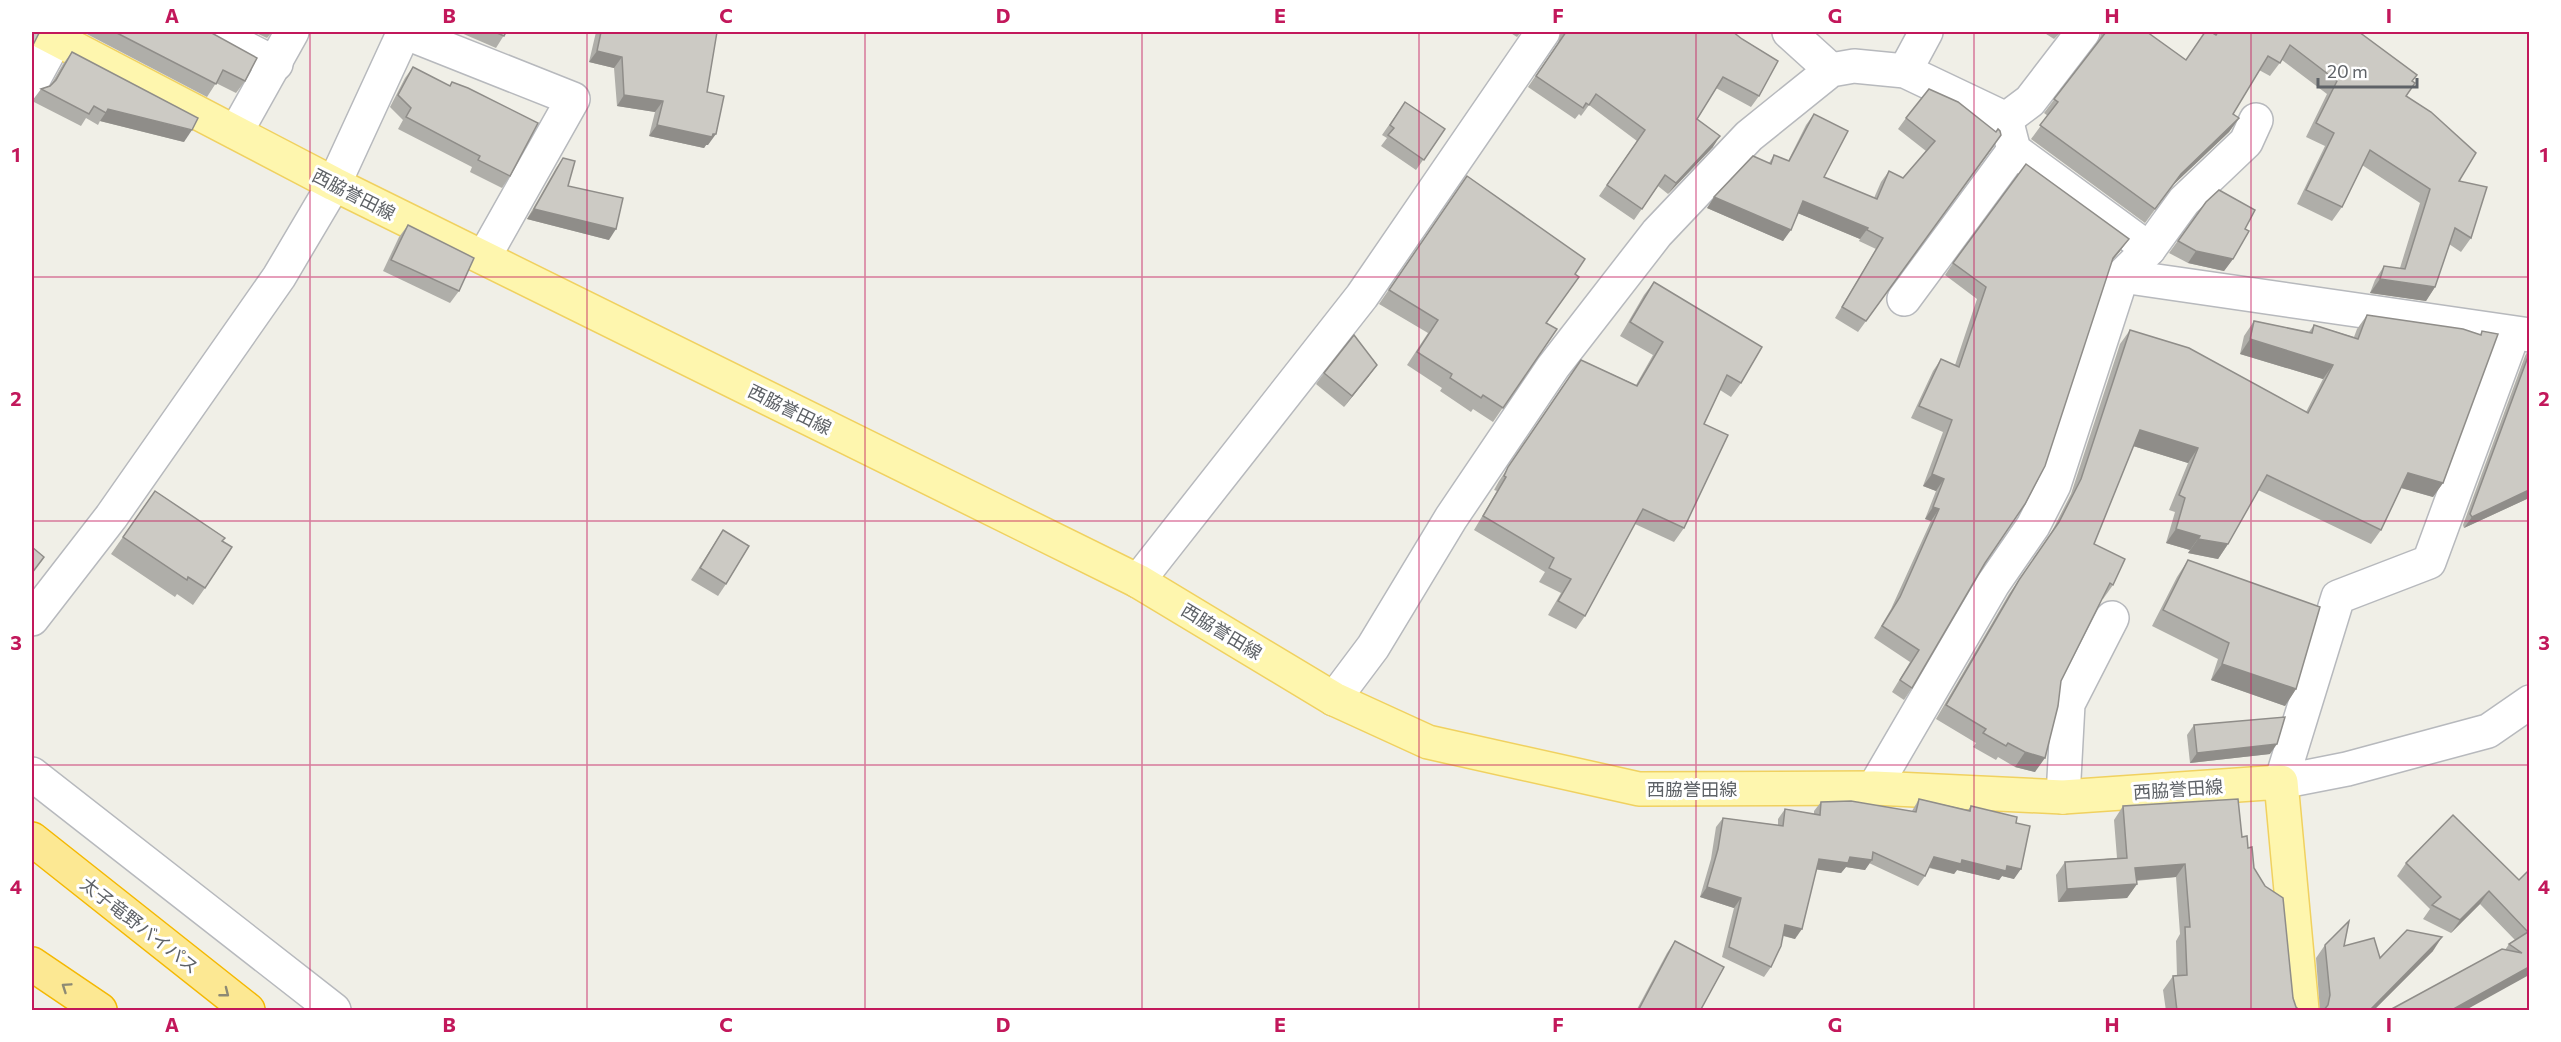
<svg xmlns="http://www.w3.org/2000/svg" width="2561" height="1042" font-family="Commissioner,'Noto Sans JP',sans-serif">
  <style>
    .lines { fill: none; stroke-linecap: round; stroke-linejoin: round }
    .minor-casing { stroke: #b7b9bd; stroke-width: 36 }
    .major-casing { stroke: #f0d160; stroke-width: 36 }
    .highway-casing { stroke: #f4b803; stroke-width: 36 }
    .minor { stroke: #fff; stroke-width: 33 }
    .major { stroke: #fef6ae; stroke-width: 33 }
    .highway { stroke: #fce893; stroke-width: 33 }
    .wall { fill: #afaea9 }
    .shaded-wall { fill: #8f8d89 }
    .building { fill: #cccac4; stroke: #8f8d89; stroke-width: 1.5 }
    .oneway { stroke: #8d8a74 }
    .grid { fill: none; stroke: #c2185b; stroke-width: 1.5; stroke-opacity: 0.55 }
    .labels { text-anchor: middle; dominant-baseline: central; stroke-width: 6; stroke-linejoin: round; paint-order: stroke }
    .street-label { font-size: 18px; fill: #5e6267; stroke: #fff }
    .neatline { fill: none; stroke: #c2185b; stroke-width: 2 }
    .grid-label { font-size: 20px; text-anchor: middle; font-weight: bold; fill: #c2185b }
  </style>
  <rect width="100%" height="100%" fill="#f0efe7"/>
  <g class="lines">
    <g class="minor-casing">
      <g id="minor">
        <path d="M214 32 276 64"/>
        <path d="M404 32 573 99 484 257"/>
        <path d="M1789 32 1831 70"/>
        <path d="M1905 71 1926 32"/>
        <path d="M32 82 56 38"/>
        <path d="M2006 119 2030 101 2083 32"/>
        <path d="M236 132 292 32"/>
        <path d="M2149 249 2184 201 2246 142 2256 120"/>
        <path d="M2122 276 2530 335"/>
        <path d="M1904 299 2014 150"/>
        <path d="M2513 334 2429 562 2338 597 2281 782 2347 769 2488 731 2530 702"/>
        <path d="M1138 581 1362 296 1543 32"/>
        <path d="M32 619 111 517 279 277 334 184 404 32"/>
        <path d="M1334 699 1373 647 1451 518 1553 367 1657 233 1749 136 1831 70 1854 66 1905 71 2006 119 2014 150 2149 249 2122 276 2054 485 2033 526 1993 584 1874 788"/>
        <path d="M32 774 334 1010"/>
        <path d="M2063 797 2068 704 2112 618"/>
      </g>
    </g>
    <g class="major-casing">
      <path id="major" d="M43 32 334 184 1138 581 1334 699 1428 742 1639 789 1874 788 2063 797 2281 782 2302 1010"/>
    </g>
    <g class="highway-casing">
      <g id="highway">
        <path d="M32 839 248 1010"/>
        <path d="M32 964 100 1010"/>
      </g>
    </g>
    <use href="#minor" class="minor"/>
    <use href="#major" class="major"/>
    <use href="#highway" class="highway"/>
  </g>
  <g class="wall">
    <path d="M83 32H210L245 81 236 93 216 83 207 97Z"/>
    <path d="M254 32H272L267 38Z"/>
    <path d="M459 32H506L496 48Z"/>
    <path d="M596 32H717L707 92 708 145H706L704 148 649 136 655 112 617 106 614 68 589 62Z"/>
    <path d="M1509 32H1521L1517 37Z"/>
    <path d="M1561 32H1733L1759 96 1751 107 1716 88 1697 119 1713 147 1668 194 1658 186 1634 220 1599 196 1637 141 1589 105 1581 116 1579 114 1575 119 1528 87 1558 43Z"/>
    <path d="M2043 32H2061L2054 39Z"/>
    <path d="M2101 32H2147L2186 60 2215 34 2217 32H2359L2415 83 2406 96 2459 181 2471 238 2461 252 2449 244 2435 287 2426 301 2370 293 2375 280 2384 266 2400 268 2420 203 2362 165 2342 207 2332 221 2297 204 2325 146 2306 137 2327 94 2282 60 2270 76 2259 70 2233 114 2239 118 2229 132 2171 187 2145 223 2031 139 2048 116 2044 113 2099 40 2101 35Z"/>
    <path d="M72 52 184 142 100 121 98 125 86 118 81 126 32 101 41 89 50 86 52 83 63 64Z"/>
    <path d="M413 67 449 86 452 82 510 176 502 188 470 172 472 167 398 129 403 120 390 107 405 78Z"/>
    <path d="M1405 102 1445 129 1416 170 1381 146 1387 138 1382 135Z"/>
    <path d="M1814 114 1824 177 1874 198 1881 182 1889 171 1903 178 1926 151 1898 129 1906 118 1994 146 1858 332 1835 318 1876 249 1859 241 1860 239 1798 213 1783 241 1707 208 1769 163 1774 155 1788 161 1806 125Z"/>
    <path d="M563 158 568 186 609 240 527 219 556 168Z"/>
    <path d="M1467 176 1575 274 1546 323 1557 329 1493 422 1473 409 1471 412 1440 391 1442 388 1407 365 1428 333 1379 304Z"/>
    <path d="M2206 202 2245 229 2233 259 2224 271 2188 263 2169 253Z"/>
    <path d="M408 225 459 291 450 303 383 271 399 237Z"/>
    <path d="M2120 251 2111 262 1985 563 1912 688 1904 700 1892 692 1910 662 1874 638 1891 609 1931 521 1925 519 1936 491 1923 486 1943 432 1911 418 1933 371 1941 359 1955 365 1977 299 1945 275 1953 263Z"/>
    <path d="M1654 282 1741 383 1731 397 1720 390 1704 424 1684 528 1674 542 1635 524 1585 616 1576 629 1548 615 1561 593 1539 582 1545 572 1474 530 1497 491 1494 490 1499 481 1581 360 1636 385 1653 355 1620 336 1644 295Z"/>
    <path d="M2367 315 2480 335 2482 331 2443 483 2433 497 2401 488 2381 530 2371 544 2258 490 2228 544 2218 559 2188 553 2190 550 2166 543 2175 512 2169 510 2188 463 2133 446 2094 544 2113 585 2103 599 2102 598 2061 681 2035 772 2015 767 1998 757 1996 760 1973 747 1976 743 1936 719 2009 594 2049 537 2071 494 2120 344 2130 330 2306 412 2323 379 2240 354 2244 336 2254 321 2309 332 2314 325 2354 337 2357 329Z"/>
    <path d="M2529 349V498L2464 528 2463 525 2525 356Z"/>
    <path d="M1324 373 1369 376 1344 407 1316 384Z"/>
    <path d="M155 491 222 541 205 588 193 605 177 594 175 597 111 554Z"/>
    <path d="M723 530 726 584 718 596 691 580Z"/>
    <path d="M2188 560 2296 689 2285 706 2211 680 2218 659 2152 626 2177 577Z"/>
    <path d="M2194 725 2270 754 2190 763 2187 735Z"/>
    <path d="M1919 799 1968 810 1971 806 2016 823 2014 879 2002 876 1999 880 1957 870 1954 874 1929 868 1925 876 1918 886 1869 863 1865 870 1846 867 1841 873 1817 869 1795 939 1783 936 1771 967 1764 977 1722 957 1734 908 1700 897 1711 859 1716 827 1723 818 1778 825V819L1785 809 1814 814V811L1821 802 1912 811Z"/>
    <path d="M2123 806 2242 837 2248 848 2293 998 2296 1007 2300 1011H2166L2163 990 2173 976H2177L2176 941 2180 934 2176 877 2136 881 2137 884 2127 898 2058 902 2056 875 2065 862 2117 858 2114 820Z"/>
    <path d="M2406 863 2519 880 2529 870V975L2505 950 2509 944 2515 940 2480 904 2451 933 2423 919 2430 909 2397 876Z"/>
    <path d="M1675 941 1700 1011H1636L1667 953Z"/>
    <path d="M2325 945 2344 946 2380 958 2433 951 2373 1011H2320L2316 958Z"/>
  </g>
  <g class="shaded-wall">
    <path d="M597 51 622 57 614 68 589 62Z"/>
    <path d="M624 95 663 101 655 112 617 106Z"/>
    <path d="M108 109 192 130 184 142 100 121Z"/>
    <path d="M2239 118 2229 132 2171 187 2145 223 2181 174Z"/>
    <path d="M657 125 713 134H716L708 145H706L704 148 649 136Z"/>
    <path d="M1720 136 1713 147 1668 194 1676 183Z"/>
    <path d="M1714 197 1791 230 1783 241 1707 208Z"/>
    <path d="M1803 201 1868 228 1860 239 1795 212Z"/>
    <path d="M534 209 616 229 609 240 527 219Z"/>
    <path d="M2129 239 2120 251 2104 270 2113 258Z"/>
    <path d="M2196 251 2233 259 2224 271 2188 263Z"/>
    <path d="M2380 279 2435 287 2426 301 2370 293Z"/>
    <path d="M2250 339 2333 365 2323 379 2240 354Z"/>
    <path d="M1377 365 1369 376 1344 407 1352 396Z"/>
    <path d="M2140 430 2198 448 2188 463 2130 445Z"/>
    <path d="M2408 473 2443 483 2433 497 2398 487Z"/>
    <path d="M1932 474 1944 479 1936 491 1923 486Z"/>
    <path d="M2529 490V498L2464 528 2472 517Z"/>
    <path d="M1933 507 1939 509 1931 521 1925 519Z"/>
    <path d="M2176 529 2200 536 2190 550 2166 543Z"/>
    <path d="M2198 539 2228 544 2218 559 2188 553Z"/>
    <path d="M2222 664 2296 689 2285 706 2211 680Z"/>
    <path d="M2277 744 2270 754 2190 763 2197 753Z"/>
    <path d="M2025 752 2045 758 2035 772 2015 767Z"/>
    <path d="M1850 857 1872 860 1865 870 1846 867 1841 873 1813 869 1819 859Z"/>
    <path d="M1934 857 2007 866 2021 869 2014 879 2002 876 1999 880 1957 870 1954 874 1928 867Z"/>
    <path d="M2185 864 2176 877 2126 881 2135 868Z"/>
    <path d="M2137 884 2127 898 2058 902 2067 889Z"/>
    <path d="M1707 887 1741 898 1734 908 1700 897Z"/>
    <path d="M2489 891 2480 904 2451 933 2460 920Z"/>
    <path d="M1785 925 1802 929 1795 939 1778 934Z"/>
    <path d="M2442 937 2433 951 2373 1011H2369Z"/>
    <path d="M2529 967V975L2464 1011H2449Z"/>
  </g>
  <g class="building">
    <path d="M32 32H39V33L32 47Z"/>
    <path d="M115 32H210L257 58 245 81 223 70 216 84Z"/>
    <path d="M495 32H506L504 36Z"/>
    <path d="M601 32H717L707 92 724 96 716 134H713L712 137 657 125 663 101 624 95 622 57 597 51Z"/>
    <path d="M1566 32H1733L1742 39 1778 61 1759 96 1723 77 1697 119 1720 136 1676 183 1665 175 1642 209 1607 185 1645 130 1596 94 1589 105 1586 103 1583 108 1536 76Z"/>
    <path d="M2106 32H2147L2186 60 2205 32H2211L2216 35 2218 32H2359L2417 75 2412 81 2415 83 2406 96 2431 112 2476 153 2459 181 2487 187 2471 238 2455 228 2435 287 2380 279 2384 266 2405 269 2430 189 2370 150 2342 207 2306 190 2334 133 2316 123 2337 81 2290 45 2280 63 2268 56 2233 114 2239 118 2181 174 2155 209 2040 125 2058 102 2054 99Z"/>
    <path d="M72 52 198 118 192 130 108 109 106 113 94 106 89 114 41 89 50 86 56 80Z"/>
    <path d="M413 67 450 86 452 82 468 88 538 123 510 176 478 160 480 156 406 117 411 108 398 95Z"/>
    <path d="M1929 89 1958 102 1996 132 1998 129 2000 131 2001 135 1866 321 1842 307 1883 238 1867 230 1868 228 1803 201 1791 230 1714 197 1753 156 1771 164 1774 155 1789 161 1814 114 1848 131 1824 177 1877 199 1889 171 1903 178 1935 141 1906 118Z"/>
    <path d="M1405 102 1445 129 1424 160 1388 135 1394 128 1390 125Z"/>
    <path d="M563 158 575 161 568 186 623 198 616 229 534 209Z"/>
    <path d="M2026 164 2129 239 2113 258 2045 466 2025 504 1985 563 1912 688 1900 680 1919 650 1882 626 1900 597 1939 509 1933 507 1944 479 1932 474 1952 420 1919 406 1941 359 1959 367 1986 287 1953 263Z"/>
    <path d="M1467 176 1585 259 1575 274 1579 277 1546 323 1557 329 1503 408 1483 395 1481 398 1450 378 1452 374 1417 352 1438 320 1389 290Z"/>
    <path d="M2219 190 2255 210 2245 229 2249 231 2233 259 2196 251 2178 241 2206 202Z"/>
    <path d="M408 225 474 258 459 291 391 260Z"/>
    <path d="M1654 282 1762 347 1741 383 1727 375 1704 424 1728 435 1684 528 1643 509 1585 616 1558 601 1571 579 1549 568 1554 558 1483 516 1506 477 1504 476 1508 467 1581 360 1637 386 1663 342 1630 322Z"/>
    <path d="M2367 315 2463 329 2481 335 2482 331 2498 334 2443 483 2408 473 2381 530 2267 475 2228 544 2198 539 2200 536 2176 529 2185 498 2179 495 2198 448 2140 430 2094 544 2125 559 2113 585 2110 583 2061 681 2058 706 2045 758 2025 752 2008 743 2006 746 1983 733 1986 729 1946 705 2019 580 2059 522 2081 479 2130 330 2189 348 2308 413 2333 365 2250 339 2254 321 2312 333 2314 325 2358 339Z"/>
    <path d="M1354 335 1377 365 1352 396 1324 373Z"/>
    <path d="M2529 354V490L2472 517 2470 514Z"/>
    <path d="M155 491 225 538 222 541 232 547 205 588 188 577 187 580 123 537Z"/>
    <path d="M723 530 749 546 726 584 700 568Z"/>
    <path d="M32 547 44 557 32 573Z"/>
    <path d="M2188 560 2320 607 2296 689 2222 664 2229 643 2163 610Z"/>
    <path d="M2285 717 2277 744 2197 753 2194 725Z"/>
    <path d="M1919 799 1970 811 1971 806 2017 817 2016 823 2030 826 2021 869 2007 866 2006 871 1962 860 1961 864 1934 857 1925 876 1873 852 1872 860 1850 857 1848 863 1819 859 1802 929 1785 925 1781 946 1771 967 1729 947 1741 898 1707 887 1718 849 1723 818 1783 826 1785 809 1820 815 1821 802 1851 801 1916 812Z"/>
    <path d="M2238 799 2242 837 2247 836 2248 848 2252 847 2254 868 2265 886 2283 898 2293 998 2296 1007 2300 1011H2177L2173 976 2187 975 2185 927H2190L2185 864 2135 868 2137 884 2067 889 2065 862 2127 858 2123 806Z"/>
    <path d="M2453 815 2519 880 2529 870V967L2450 1011H2388L2502 949 2522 953 2509 944 2528 932 2489 891 2460 920 2432 905 2441 897 2406 863Z"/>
    <path d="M2349 921 2344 946 2374 938 2380 958 2407 930 2442 937 2369 1011H2323L2328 1005 2330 995 2325 945Z"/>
    <path d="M1675 941 1724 967 1700 1011H1641L1639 1009Z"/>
  </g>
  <defs><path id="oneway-chevron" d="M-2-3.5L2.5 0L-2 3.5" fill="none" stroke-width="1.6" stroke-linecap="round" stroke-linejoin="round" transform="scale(1.5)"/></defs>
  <g class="oneway">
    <use href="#oneway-chevron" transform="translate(66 987) rotate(-146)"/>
    <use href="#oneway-chevron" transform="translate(225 993) rotate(38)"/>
  </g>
  <path class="grid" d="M310 32V1010M587 32V1010M865 32V1010M1142 32V1010M1419 32V1010M1696 32V1010M1974 32V1010M2251 32V1010M32 277H2530M32 521H2530M32 765H2530"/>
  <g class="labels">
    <g class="street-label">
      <text transform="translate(354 194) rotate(27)">西脇誉田線</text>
      <text transform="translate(790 409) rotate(26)">西脇誉田線</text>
      <text transform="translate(1222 631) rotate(31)">西脇誉田線</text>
      <text x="1692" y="789">西脇誉田線</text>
      <text transform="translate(2178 789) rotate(-4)">西脇誉田線</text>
      <text transform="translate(140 925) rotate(38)">太子竜野バイパス</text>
    </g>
  </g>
  <rect width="2561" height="1042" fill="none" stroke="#ffffff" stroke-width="66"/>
  <path d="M2318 78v9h99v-9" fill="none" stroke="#5e6267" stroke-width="3"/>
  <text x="2327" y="78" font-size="18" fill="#5e6267" stroke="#ffffff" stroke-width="4.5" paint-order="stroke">20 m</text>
  <rect x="33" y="33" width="2495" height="976" class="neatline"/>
  <g class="grid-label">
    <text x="172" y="23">A</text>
    <text x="449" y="23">B</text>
    <text x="726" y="23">C</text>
    <text x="1003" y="23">D</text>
    <text x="1280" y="23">E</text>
    <text x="1558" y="23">F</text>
    <text x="1835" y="23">G</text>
    <text x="2112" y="23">H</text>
    <text x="2389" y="23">I</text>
    <text x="16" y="162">1</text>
    <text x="2544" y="162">1</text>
    <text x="16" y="406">2</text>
    <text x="2544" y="406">2</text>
    <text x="16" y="650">3</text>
    <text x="2544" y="650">3</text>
    <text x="16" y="894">4</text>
    <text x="2544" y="894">4</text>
    <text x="172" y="1032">A</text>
    <text x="449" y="1032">B</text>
    <text x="726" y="1032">C</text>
    <text x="1003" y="1032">D</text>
    <text x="1280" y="1032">E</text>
    <text x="1558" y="1032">F</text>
    <text x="1835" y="1032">G</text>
    <text x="2112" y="1032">H</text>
    <text x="2389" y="1032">I</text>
  </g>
</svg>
